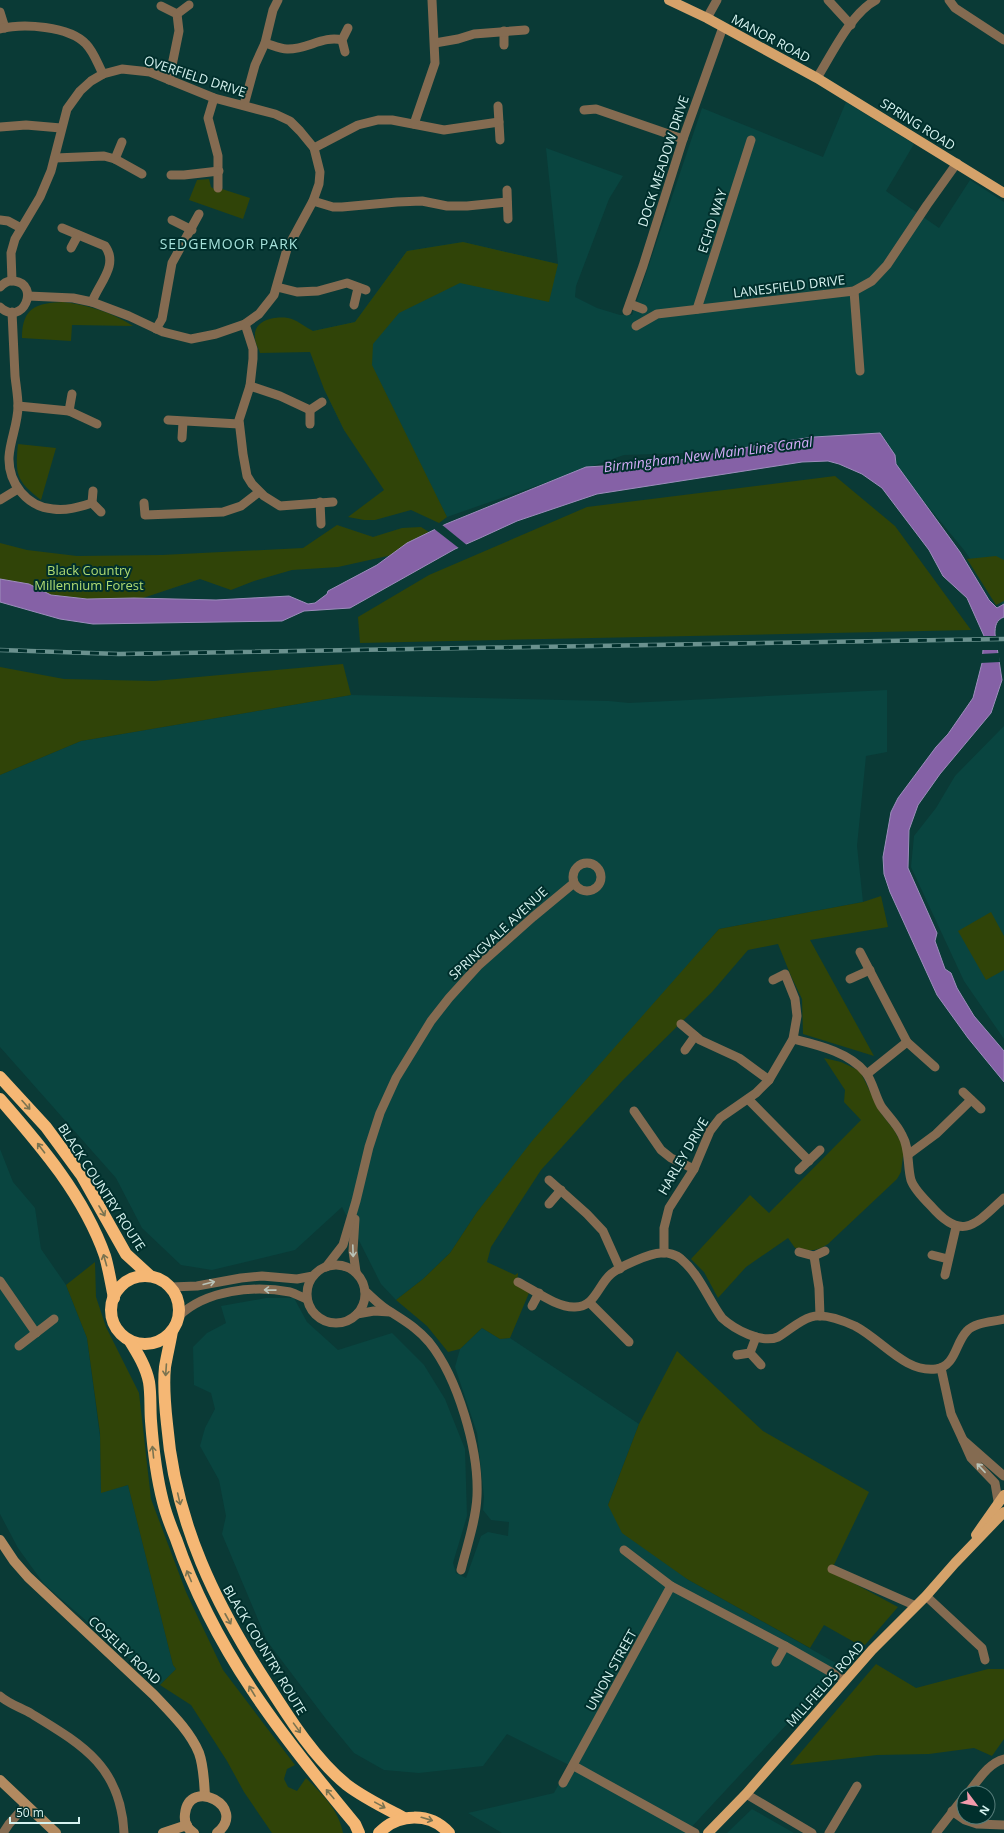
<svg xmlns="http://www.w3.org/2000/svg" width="1004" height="1833" font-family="'Open Sans',sans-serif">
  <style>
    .built { fill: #094540 }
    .green { fill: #304408 }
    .water { fill: #8561a6; stroke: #9d8dbc }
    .pier { fill: #0a3a36 }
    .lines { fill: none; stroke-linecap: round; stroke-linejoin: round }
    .street { stroke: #846b51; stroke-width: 9 }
    .secondary { stroke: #b28a60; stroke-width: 10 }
    .primary { stroke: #d5a26a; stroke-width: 10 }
    .highway { stroke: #f5b774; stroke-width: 12 }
    .rail-casing { stroke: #6a918e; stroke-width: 4.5 }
    .rail { stroke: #002f2c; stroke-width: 3; stroke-dasharray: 9; stroke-linecap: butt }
    .oneway { stroke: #7a7350 }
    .oneway2 { stroke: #b9c3b8 }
    .labels { text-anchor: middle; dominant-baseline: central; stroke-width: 4; stroke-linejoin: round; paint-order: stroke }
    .street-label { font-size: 13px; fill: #d6f3f0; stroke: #002f2c }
    .park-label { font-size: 13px; fill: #b0db72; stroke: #002f2c }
    .neighbourhood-label { font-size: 14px; letter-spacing: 1px; fill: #a6e2db; stroke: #002f2c }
    .water-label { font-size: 14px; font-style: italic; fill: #d3acf8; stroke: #002f2c }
  </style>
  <rect width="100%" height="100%" fill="#0a3a36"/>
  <g class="built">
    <path d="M846 102 914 144 886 191 939 228 970 180 1004 202V607L964 550 879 447 624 455 447 517 438 500 344 430 324 389 313 331 355 322 407 251 463 242 558 264 546 148 623 176 609 199 576 286 575 297 597 308 620 315H632L702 108 823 157Z"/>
    <path d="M887 690V752L866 756 857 846 863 902 719 929 477 1212 450 1253 423 1279 396 1300 381 1284 342 1207 295 1250 212 1270 181 1265 142 1228 116 1178 0 1047V775L81 741 351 695 609 701 629 703Z"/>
    <path d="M1004 726V1039L964 981 911 867 914 836 936 808 955 776Z"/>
    <path d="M0 1149 13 1182 35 1208 41 1249 66 1285 87 1338 100 1437 101 1492 128 1485 173 1665 176 1669 160 1685 44 1584 18 1548 0 1514Z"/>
    <path d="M266 1298H294L307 1322 338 1350 392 1333 424 1365 445 1399 465 1449 467 1516 453 1563 456 1573 466 1578 481 1536 488 1532 508 1536 509 1522 491 1520 483 1510 484 1497 477 1433 455 1367 460 1349 482 1328 500 1339 510 1338 639 1424 608 1505 687 1579 841 1666 686 1833H502L468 1813 554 1793 569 1765 507 1734 483 1766 419 1773 384 1770 354 1753 326 1719 267 1641 222 1534 226 1516 219 1480 200 1446 205 1428 215 1409 211 1393 194 1385 193 1347 207 1333 226 1323 221 1306Z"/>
    <path d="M752 1809 794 1833H727Z"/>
  </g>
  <g class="green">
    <path d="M209 179 211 187 219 192 222 189 250 198 243 219 189 200 197 180Z"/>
    <path d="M463 242 558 264 549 302 460 283 399 313 373 344 372 365 447 517 439 523 411 510 375 520H364L348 517 384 490 344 430 324 389 310 352 260 353C259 349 255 343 255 338 253 320 274 316 288 318 296 319 305 327 313 331L355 322 407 251Z"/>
    <path d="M63 302C88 305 111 312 133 326L72 325 71 341 22 338C22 307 37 303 63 302Z"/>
    <path d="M18 444 56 448 41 500C16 481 15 474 18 444Z"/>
    <path d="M835 476 895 526 971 630 360 643 358 617 429 575 587 507Z"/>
    <path d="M337 525 373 537 402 528 421 527 429 532 407 543 392 555 338 567 292 570 254 581 231 590 200 579 143 598 87 599 51 595 0 579V543L27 550 77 556 162 555 303 548Z"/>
    <path d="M996 556 1004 560V601L996 605 967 559Z"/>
    <path d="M343 664 351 695 81 741 0 775V667L64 679 154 681Z"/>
    <path d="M881 896 888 927 810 940 874 1056 803 1034 802 999 791 976 778 944 748 950 712 992 623 1080 541 1170 491 1247 487 1262 515 1275 518 1273 517 1284 529 1293 510 1338 500 1339 482 1328 460 1349 448 1352 427 1326 396 1300 423 1279 450 1253 477 1212 532 1141 719 929 863 902Z"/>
    <path d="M991 912 1004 936V970L986 980 958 931Z"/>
    <path d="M824 1058 841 1062 860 1071 880 1112 894 1130 904 1148 901 1172 897 1179 828 1244C815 1252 810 1251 795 1248L788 1238 746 1267 718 1298 704 1272 691 1259 750 1195 769 1213 861 1120 844 1102 845 1090Z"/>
    <path d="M95 1262 96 1297 106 1327 139 1393 151 1499 186 1592 223 1670 295 1765 287 1769 284 1779 288 1787 297 1791 306 1778C322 1794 339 1810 343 1833H272L244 1792 227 1761 191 1705 160 1685 176 1669 173 1665 128 1485 101 1493 100 1433 87 1338 66 1285Z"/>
    <path d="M677 1351 763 1431 869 1492 831 1571 898 1607 865 1645 854 1642 824 1625 810 1648 687 1579 622 1533 608 1505 639 1424Z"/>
    <path d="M876 1664 916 1688 988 1669H1004V1739L992 1756 974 1748 929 1754 877 1755 790 1765Z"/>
  </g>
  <path class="water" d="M880 433 895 455 896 464 960 552 989 600 997 608 1004 604V617C996 620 995 626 995 634L1002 680 991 713 940 774 918 805 909 830 908 868 937 933 935 941 945 969 951 973 957 988 974 1016 1004 1051V1082L968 1038 937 995 890 892 884 874 883 857 891 812 898 798 936 747 948 734 973 698 982 663 984 636 967 598 943 576 929 550 882 488 862 474 839 464 828 461 802 462 597 494 517 521 480 538 455 549 350 608 304 611 282 621 93 624 60 619 0 602V579L29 584 51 595 87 599 134 598 216 600 289 596 308 604 315 603 327 594 328 591 377 565 407 543 446 524 586 467 670 462 759 445 814 437Z"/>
  <g class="pier">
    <path d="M441 524 468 546 460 549 433 528Z"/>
    <path d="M981 636H997L999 650H981Z"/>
    <path d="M999 653 1000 662 980 663 981 654Z"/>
  </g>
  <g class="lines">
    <g class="street">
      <path d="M828 0 851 25"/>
      <path d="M949 0 955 8 1004 40"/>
      <path d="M161 6 177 14 179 31 169 80"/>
      <path d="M0 12 5 28"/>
      <path d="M177 14 189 5"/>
      <path d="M707 18 717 0"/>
      <path d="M0 29C23 23 69 26 86 44 94 52 98 65 103 74"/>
      <path d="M504 31V45"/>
      <path d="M265 43C272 45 280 49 287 49 306 50 324 35 342 40"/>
      <path d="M435 43 458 39 474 34 525 30"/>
      <path d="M345 52 342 40 348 28"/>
      <path d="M817 78C832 54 851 13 876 0"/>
      <path d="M214 98 208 118 218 156V188"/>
      <path d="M244 105 255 65 265 43 273 10 278 0"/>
      <path d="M498 106 500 140"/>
      <path d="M584 110 596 109 683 139"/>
      <path d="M414 124 435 63 432 0"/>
      <path d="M0 127 26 125 61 128"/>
      <path d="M314 148 358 125 378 120H392L444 130 499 122"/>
      <path d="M55 158 104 156 115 159 142 174"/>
      <path d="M115 159 122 142"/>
      <path d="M171 175H184L219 171"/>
      <path d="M507 190 508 219"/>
      <path d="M313 201 333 207H342L397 202 422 201 447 206H467L507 202"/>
      <path d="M0 220 8 221 21 228"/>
      <path d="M172 220 192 230"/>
      <path d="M62 228 105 246C119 265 99 283 92 302"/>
      <path d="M71 248 78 235"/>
      <path d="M12 281 11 253 15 239 40 197 51 171 67 109 80 91 91 81 103 74 122 69 150 72 214 98 275 114 290 121 300 131 314 148 320 172 319 184 313 201 287 249 274 295 259 314 245 324 216 334 191 339 163 332 129 316 92 302 73 298 28 296"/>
      <path d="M0 287C4 283 8 280 14 281 41 284 23 328 0 307"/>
      <path d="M277 287 297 292 318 291 347 283 366 290"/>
      <path d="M854 291 860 371"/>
      <path d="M630 304 643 309"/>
      <path d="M354 305 358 288"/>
      <path d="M697 309 751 140"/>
      <path d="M627 311 643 266 683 139 723 27"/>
      <path d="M12 312C13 333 14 355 15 376 16 386 18 396 18 406 18 424 10 440 9 457 8 483 27 507 53 509 67 511 79 507 92 503L93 491"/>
      <path d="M245 324 253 349V359L250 386 239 420 243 454 247 476 252 484 264 496 280 506 333 502"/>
      <path d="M636 326 657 314 854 291 872 281 887 265 927 205 957 163"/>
      <path d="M156 329 162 319 172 263 199 214"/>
      <path d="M250 386 280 396 310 410 322 402"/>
      <path d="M18 406 69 411 97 424"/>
      <path d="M69 411 72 394"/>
      <path d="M168 420 239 424"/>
      <path d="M310 424V410"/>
      <path d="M182 438 183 422"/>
      <path d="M0 500 18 489"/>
      <path d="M320 502 321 524"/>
      <path d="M92 503 101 512"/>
      <path d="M144 503 145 515 223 512 241 506 259 492"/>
      <circle cx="587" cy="877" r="14"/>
      <path d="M860 952 907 1042 935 1067"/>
      <path d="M850 979 870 970"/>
      <path d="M681 1024 700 1040 739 1058 769 1080"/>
      <path d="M793 1039C817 1045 849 1052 866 1073 873 1082 875 1096 881 1106 888 1116 897 1124 902 1135 910 1149 907 1165 911 1180 914 1189 924 1199 931 1206 962 1242 975 1225 1004 1198"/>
      <path d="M685 1050 695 1036"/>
      <path d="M867 1074 907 1042"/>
      <path d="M963 1092 981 1109"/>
      <path d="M748 1099 809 1161"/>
      <path d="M634 1111 661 1150 671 1158 694 1169"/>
      <path d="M909 1154 936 1134 971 1100"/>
      <path d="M799 1170 820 1150"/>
      <path d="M549 1180 587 1214 603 1231 620 1269"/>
      <path d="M549 1204 561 1190"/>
      <path d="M355 1219 353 1251 356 1272"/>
      <path d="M799 1252 814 1256 825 1251"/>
      <path d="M664 1253V1228L669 1208 694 1169 710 1131 720 1118 756 1093 769 1080 793 1039 797 1016 795 999 785 974 773 980"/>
      <path d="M932 1255 948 1259"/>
      <path d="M814 1256 819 1288 820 1316"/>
      <circle cx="336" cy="1294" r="29"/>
      <path d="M326 1267 343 1245 356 1201 369 1147 380 1113 396 1078 431 1021 449 998 478 966 533 917 574 883"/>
      <path d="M945 1275 956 1227"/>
      <path d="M0 1281 36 1333"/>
      <path d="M518 1282C534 1290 557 1308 575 1307 595 1307 598 1285 611 1274 619 1267 650 1253 661 1253 667 1252 677 1255 681 1259 700 1275 708 1299 722 1318 734 1329 761 1344 778 1337 789 1331 798 1321 811 1317 824 1313 844 1321 855 1326 882 1340 905 1373 936 1369 956 1366 955 1343 967 1331 975 1322 993 1322 1004 1319"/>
      <path d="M171 1287 197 1286 241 1278 262 1276 297 1279 313 1276"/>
      <path d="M365 1291C373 1298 381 1307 391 1312 406 1322 417 1328 429 1342 458 1378 479 1450 477 1496 476 1521 467 1545 461 1570"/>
      <path d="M590 1303 629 1342"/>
      <path d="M532 1306 539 1293"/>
      <path d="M357 1314 374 1311 390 1312"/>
      <path d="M179 1316C206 1290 254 1285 290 1292 296 1294 302 1297 307 1299"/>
      <path d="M756 1337 750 1353 761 1365"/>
      <path d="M19 1346 54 1319"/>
      <path d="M737 1355 750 1353"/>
      <path d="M941 1368 951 1414 963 1440"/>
      <path d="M998 1501 995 1483 971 1458 963 1440 1004 1476"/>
      <path d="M624 1550 671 1586"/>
      <path d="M832 1569 916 1606"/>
      <path d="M926 1596 982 1648 985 1660"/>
      <path d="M776 1662 785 1646"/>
      <path d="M0 1696C9 1704 22 1708 32 1714 83 1745 121 1767 124 1833"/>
      <path d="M574 1766 695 1833"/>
      <path d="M563 1783 671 1586 785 1646 845 1680"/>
      <path d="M968 1793C978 1781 988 1763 1004 1759"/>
      <path d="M746 1794 812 1833"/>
      <path d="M952 1811 965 1820 977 1824 1004 1825"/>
      <path d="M3 1833 9 1824 26 1805"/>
      <path d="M829 1833 857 1786"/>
      <path d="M936 1833 964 1797"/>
    </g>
    <g class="secondary">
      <path d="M0 1540 14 1561 28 1577 154 1695C170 1712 190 1731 199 1753 204 1767 204 1782 205 1796"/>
      <path d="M0 1780 56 1833"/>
      <path d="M163 1833 187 1825"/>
      <path d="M194 1833C187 1829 184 1822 185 1814 189 1776 249 1807 217 1833"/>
    </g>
    <g class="primary">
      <path d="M669 0 707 18 817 78 1004 193"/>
      <path d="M976 1535 1004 1495"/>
      <path d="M708 1833 746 1794 872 1650 926 1596 955 1563 1004 1512"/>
    </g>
    <g class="highway">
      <path d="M0 1077 46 1127 82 1176 126 1254 150 1276"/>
      <path d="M0 1099C41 1146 84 1196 105 1256 109 1270 111 1284 114 1298"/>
      <circle cx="145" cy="1310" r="34"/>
      <path d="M172 1331C170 1343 167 1355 165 1367 163 1386 165 1406 167 1424 175 1523 216 1606 270 1688 291 1721 316 1760 347 1785 364 1798 385 1808 404 1818"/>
      <path d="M130 1341C138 1354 146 1367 149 1382 151 1394 150 1408 151 1421 153 1448 156 1475 163 1502 166 1514 171 1527 176 1539 214 1650 281 1735 355 1824L359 1833"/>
      <path d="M379 1833C398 1813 430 1812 449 1833"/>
    </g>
    <g class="rail-casing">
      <path id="rail" d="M0 650 119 654 1004 639"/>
    </g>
    <use href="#rail" class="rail"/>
  </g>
  <defs><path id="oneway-shaft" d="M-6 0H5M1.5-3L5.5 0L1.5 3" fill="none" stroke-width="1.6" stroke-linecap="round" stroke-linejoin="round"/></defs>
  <g class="oneway">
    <use href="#oneway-shaft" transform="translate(26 1105) rotate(48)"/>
    <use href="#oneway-shaft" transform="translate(41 1148) rotate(-127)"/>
    <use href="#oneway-shaft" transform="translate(102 1211) rotate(59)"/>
    <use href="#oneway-shaft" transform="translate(105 1260) rotate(-106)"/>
    <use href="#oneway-shaft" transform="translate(166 1370) rotate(94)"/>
    <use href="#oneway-shaft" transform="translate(153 1452) rotate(-96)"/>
    <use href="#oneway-shaft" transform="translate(179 1499) rotate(77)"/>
    <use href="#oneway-shaft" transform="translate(189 1576) rotate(-113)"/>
    <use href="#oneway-shaft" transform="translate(228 1619) rotate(61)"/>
    <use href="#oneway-shaft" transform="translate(252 1691) rotate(-121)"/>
    <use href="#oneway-shaft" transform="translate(297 1728) rotate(54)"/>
    <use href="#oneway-shaft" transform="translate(330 1794) rotate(-130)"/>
    <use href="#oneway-shaft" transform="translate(380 1805) rotate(29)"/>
    <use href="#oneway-shaft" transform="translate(427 1819) rotate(16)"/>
  </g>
  <g class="oneway2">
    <use href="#oneway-shaft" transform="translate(353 1251) rotate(88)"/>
    <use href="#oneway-shaft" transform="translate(209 1283) rotate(-14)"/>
    <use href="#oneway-shaft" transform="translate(270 1290) rotate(-179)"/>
    <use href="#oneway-shaft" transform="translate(981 1468) rotate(-133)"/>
  </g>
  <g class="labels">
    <g class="street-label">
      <text transform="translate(771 38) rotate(28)">MANOR ROAD</text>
      <text transform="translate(195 76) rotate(18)">OVERFIELD DRIVE</text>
      <text transform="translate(918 124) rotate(32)">SPRING ROAD</text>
      <text transform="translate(663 161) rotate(-72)">DOCK MEADOW DRIVE</text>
      <text transform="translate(712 221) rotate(-72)">ECHO WAY</text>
      <text transform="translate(789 286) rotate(-7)">LANESFIELD DRIVE</text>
      <text transform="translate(498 933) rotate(-43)">SPRINGVALE AVENUE</text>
      <text transform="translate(683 1156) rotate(-60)">HARLEY DRIVE</text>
      <text transform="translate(102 1187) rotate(57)">BLACK COUNTRY ROUTE</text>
      <text transform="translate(125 1650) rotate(43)">COSELEY ROAD</text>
      <text transform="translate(265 1650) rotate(59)">BLACK COUNTRY ROUTE</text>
      <text transform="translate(611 1670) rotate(-61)">UNION STREET</text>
      <text transform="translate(825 1684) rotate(-48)">MILLFIELDS ROAD</text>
    </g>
    <g class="park-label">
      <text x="89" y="570">Black Country<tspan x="89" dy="15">Millennium Forest</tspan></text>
    </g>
    <g class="neighbourhood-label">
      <text x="229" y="243">SEDGEMOOR PARK</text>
    </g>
    <g class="water-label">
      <text transform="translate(708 454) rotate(-7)">Birmingham New Main Line Canal</text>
    </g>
  </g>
  <g transform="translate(976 1805) rotate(122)"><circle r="19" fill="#002f2c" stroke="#567d7a"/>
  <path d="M0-3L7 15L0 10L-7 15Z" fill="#f39aab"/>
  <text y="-6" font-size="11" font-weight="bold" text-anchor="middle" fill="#d6f3f0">N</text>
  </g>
  <path d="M10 1817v6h69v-6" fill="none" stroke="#d6f3f0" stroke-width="2"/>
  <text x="16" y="1817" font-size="12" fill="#d6f3f0" stroke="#002f2c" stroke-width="3" paint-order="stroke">50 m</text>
</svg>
